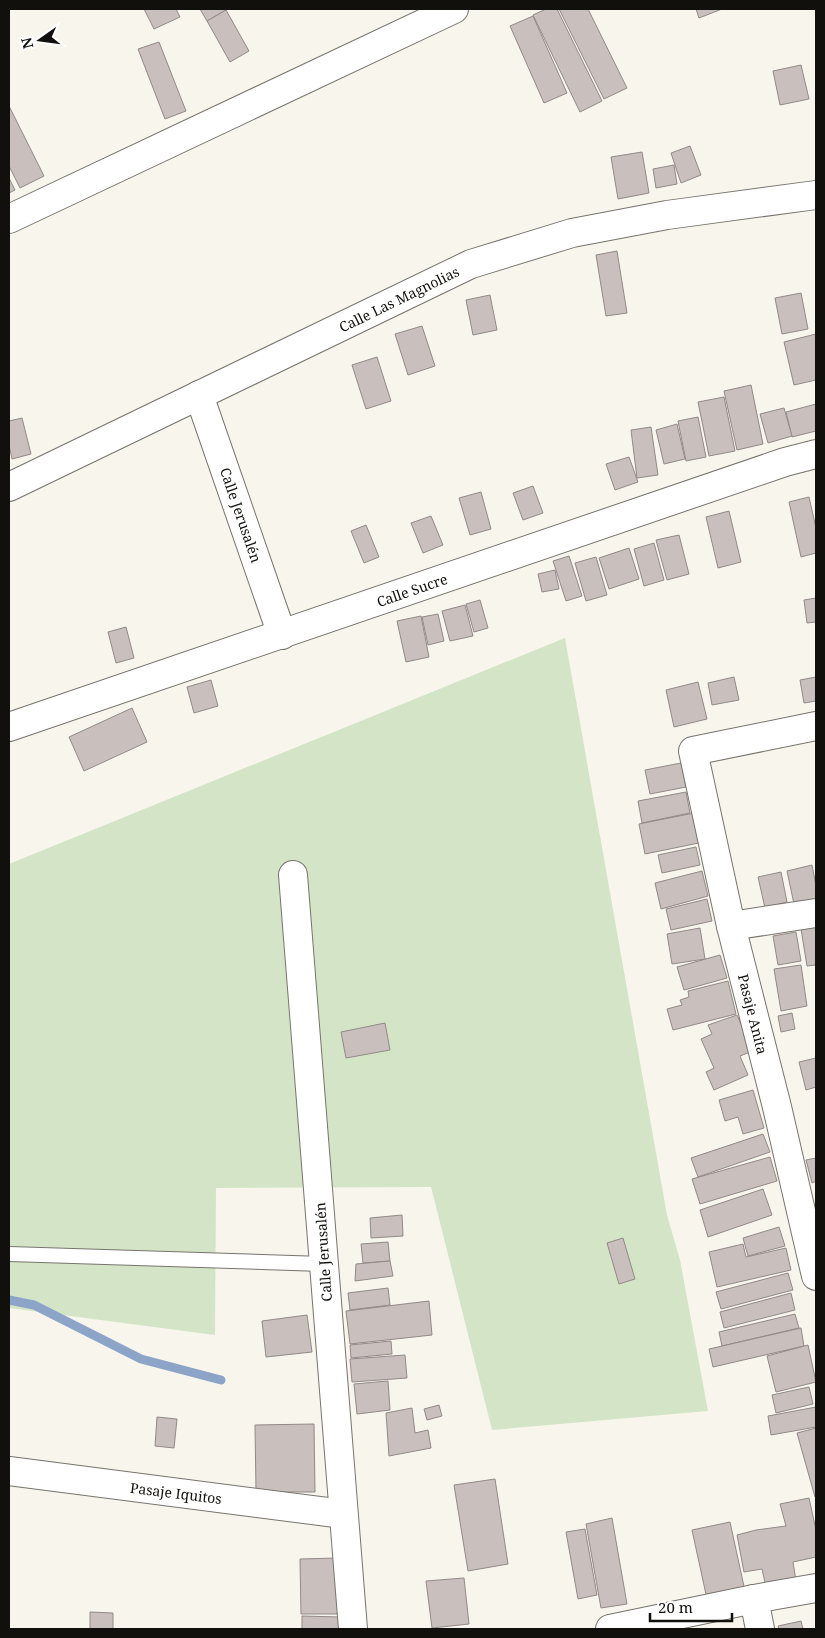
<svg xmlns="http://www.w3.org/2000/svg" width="825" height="1638" font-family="'Noto Serif',serif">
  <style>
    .green { fill: #d4e5c7 }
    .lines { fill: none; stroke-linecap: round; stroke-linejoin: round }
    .stream { stroke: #8ba4c7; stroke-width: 9 }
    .building { fill: #c9bfbd; stroke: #928988 }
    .lane-casing { stroke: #77746d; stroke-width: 16 }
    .street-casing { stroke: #77746d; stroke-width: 30 }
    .lane { stroke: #fff; stroke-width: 14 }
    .street { stroke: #fff; stroke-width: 28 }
    .labels { text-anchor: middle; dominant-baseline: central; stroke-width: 4; stroke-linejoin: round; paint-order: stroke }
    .street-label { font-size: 14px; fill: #11100d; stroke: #fff }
  </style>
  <rect width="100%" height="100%" fill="#f7f5ec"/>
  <path class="green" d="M565 638 667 1215 680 1260 708 1411 492 1430 431 1187 216 1188 215 1335 9 1308V864Z"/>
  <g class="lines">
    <path class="stream" d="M9 1300 34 1305 141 1359 221 1380"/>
  </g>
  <g class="building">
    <path d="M144 9H176L180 17 154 29Z"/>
    <path d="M200 9H225L226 10 207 21Z"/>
    <path d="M546 9H557L602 101 580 112 533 15Z"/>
    <path d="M559 9H588L627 88 604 99Z"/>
    <path d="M696 9H722L699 18Z"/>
    <path d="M226 10 249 51 230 62 207 21Z"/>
    <path d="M533 16 567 93 544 103 510 26Z"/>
    <path d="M159 42 186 111 165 119 138 49Z"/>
    <path d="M801 65 809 99 780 105 773 71Z"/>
    <path d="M9 106 44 176 20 188 9 166Z"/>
    <path d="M690 146 701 175 681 183 671 153Z"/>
    <path d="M642 152 649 193 618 199 611 157Z"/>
    <path d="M674 165 677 184 656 188 653 169Z"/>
    <path d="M9 178 15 190 9 193Z"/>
    <path d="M617 251 627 313 606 316 596 255Z"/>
    <path d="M801 293 808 329 782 334 775 298Z"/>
    <path d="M490 295 497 330 473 335 466 300Z"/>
    <path d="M422 326 435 366 408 375 395 334Z"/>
    <path d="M816 334V380L794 385 784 342Z"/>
    <path d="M377 357 391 401 366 409 352 365Z"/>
    <path d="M751 385 763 444 737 450 724 391Z"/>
    <path d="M724 397 735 451 709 456 698 402Z"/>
    <path d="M816 404V431L792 437 786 412Z"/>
    <path d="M784 408 792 436 768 443 760 414Z"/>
    <path d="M698 417 706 457 686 461 678 421Z"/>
    <path d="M22 418 31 454 12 459 9 445V421Z"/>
    <path d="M677 424 685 459 664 464 656 430Z"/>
    <path d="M651 427 658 475 637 478 631 430Z"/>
    <path d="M629 457 638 482 615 490 606 464Z"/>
    <path d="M533 486 543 513 523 520 513 493Z"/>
    <path d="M481 492 491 529 470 535 459 498Z"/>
    <path d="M809 497 816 528V553L801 557 789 502Z"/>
    <path d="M729 511 741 562 718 568 706 517Z"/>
    <path d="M431 516 443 545 423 553 411 523Z"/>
    <path d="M366 525 379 557 364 563 351 531Z"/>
    <path d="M679 535 689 574 667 580 656 540Z"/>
    <path d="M654 543 664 580 644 586 634 549Z"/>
    <path d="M629 548 639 579 609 589 599 558Z"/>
    <path d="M569 556 582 596 566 601 553 561Z"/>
    <path d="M596 557 607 595 586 601 575 563Z"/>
    <path d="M555 570 559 589 542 592 538 574Z"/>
    <path d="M816 598V622L807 623 804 600Z"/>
    <path d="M480 600 488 628 474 632 466 604Z"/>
    <path d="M465 605 473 636 450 641 442 611Z"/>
    <path d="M438 614 444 641 428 645 422 617Z"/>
    <path d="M421 616 429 657 406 662 397 621Z"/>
    <path d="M126 627 134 658 116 663 108 632Z"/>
    <path d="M734 677 739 700 712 705 708 683Z"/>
    <path d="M816 677V701L804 703 800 680Z"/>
    <path d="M211 680 218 706 194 713 187 687Z"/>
    <path d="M698 682 707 719 674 727 666 690Z"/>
    <path d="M132 708 147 742 84 771 69 737Z"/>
    <path d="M681 763 686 787 650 794 645 770Z"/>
    <path d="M686 792 690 813 642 823 638 801Z"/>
    <path d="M694 813 699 843 645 854 639 824Z"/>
    <path d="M696 847 700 865 662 873 658 855Z"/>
    <path d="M812 865 816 886V899L794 904 787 871Z"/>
    <path d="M702 871 708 896 661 909 655 883Z"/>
    <path d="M781 872 787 902 765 908 758 877Z"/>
    <path d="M707 899 712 921 671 930 666 909Z"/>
    <path d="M816 926V965L807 966 801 929Z"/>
    <path d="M700 928 705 959 672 964 667 934Z"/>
    <path d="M796 932 801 961 778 965 773 936Z"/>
    <path d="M720 955 727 978 684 990 677 967Z"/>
    <path d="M801 965 807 1006 781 1011 774 969Z"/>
    <path d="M728 981 736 1014 673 1030 667 1009 682 1005 680 1000 689 997 688 991Z"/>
    <path d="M792 1013 795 1029 781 1032 778 1016Z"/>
    <path d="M737 1015 753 1051 740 1056 748 1075 714 1090 706 1072 714 1068 701 1039 712 1034 708 1025Z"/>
    <path d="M385 1023 390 1050 346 1058 341 1032Z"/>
    <path d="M816 1058V1087L806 1090 799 1062Z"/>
    <path d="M753 1090 764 1128 743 1134 738 1117 725 1121 719 1100Z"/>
    <path d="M763 1134 770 1152 698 1177 691 1158Z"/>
    <path d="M770 1157 777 1181 700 1204 692 1179Z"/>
    <path d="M816 1158V1181L812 1183 806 1160Z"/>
    <path d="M763 1189 772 1215 708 1237 700 1210Z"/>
    <path d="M402 1215 403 1236 371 1238 370 1218Z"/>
    <path d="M779 1227 785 1246 748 1256 743 1238Z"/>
    <path d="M623 1238 635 1279 619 1284 607 1243Z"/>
    <path d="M388 1242 390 1261 363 1263 361 1244Z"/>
    <path d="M743 1244 746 1257 786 1248 791 1270 717 1287 709 1252Z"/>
    <path d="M390 1261 393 1276 355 1281 356 1264Z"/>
    <path d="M788 1273 793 1290 721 1309 716 1292Z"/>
    <path d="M388 1288 390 1305 350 1310 348 1293Z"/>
    <path d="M791 1293 795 1310 724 1328 720 1312Z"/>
    <path d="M429 1301 432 1335 350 1344 346 1311Z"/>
    <path d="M795 1314 799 1328 722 1346 719 1332Z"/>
    <path d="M307 1315 312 1352 266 1357 262 1321Z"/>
    <path d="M801 1328 804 1346 713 1367 709 1349Z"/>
    <path d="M391 1341 392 1354 351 1358 350 1345Z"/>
    <path d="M808 1345 816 1382 776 1392 767 1356Z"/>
    <path d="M405 1355 407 1378 352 1382 350 1359Z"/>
    <path d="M388 1381 390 1410 357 1414 354 1384Z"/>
    <path d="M809 1387 813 1404 776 1413 772 1395Z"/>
    <path d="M439 1405 442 1416 427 1420 424 1409Z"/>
    <path d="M816 1407V1427L771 1435 768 1416Z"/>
    <path d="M412 1408 415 1433 428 1430 431 1448 389 1456 386 1413Z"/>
    <path d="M157 1417 177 1419 174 1448 155 1446Z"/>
    <path d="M314 1424 315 1492H256L255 1425Z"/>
    <path d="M816 1428V1496L815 1497 797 1433Z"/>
    <path d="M495 1479 508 1564 468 1571 454 1485Z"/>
    <path d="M809 1498 816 1530V1557L793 1562 796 1581 766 1587 762 1569 744 1572 737 1535 756 1530 786 1526 780 1504Z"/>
    <path d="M612 1518 627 1604 601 1608 586 1524Z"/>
    <path d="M730 1522 745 1591 707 1599 692 1530Z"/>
    <path d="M585 1529 597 1595 578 1599 566 1532Z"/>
    <path d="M337 1558 338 1614H301L300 1559Z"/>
    <path d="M464 1578 469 1624 432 1628 426 1581Z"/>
    <path d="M90 1612 113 1613V1629H90Z"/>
    <path d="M302 1616 340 1617V1629H302Z"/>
    <path d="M801 1621 803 1629H779L778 1626Z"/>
  </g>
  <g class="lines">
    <g class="lane-casing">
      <path id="lane" d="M9 1254 323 1264"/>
    </g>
    <g class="street-casing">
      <g id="street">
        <path d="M9 219 454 9"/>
        <path d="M199 395 282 635"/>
        <path d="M9 487 471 264 572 233 667 215 816 195"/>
        <path d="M816 726 693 751 731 926 777 1107 816 1276"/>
        <path d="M9 727 785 462 816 454"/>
        <path d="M293 875 353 1629"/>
        <path d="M731 926 816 913"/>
        <path d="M9 1471 343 1514"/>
        <path d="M754 1599 760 1629"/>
        <path d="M610 1629 754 1599 816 1588"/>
      </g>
    </g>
    <use href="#lane" class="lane"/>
    <use href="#street" class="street"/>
  </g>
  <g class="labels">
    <g class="street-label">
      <text transform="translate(399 299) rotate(-26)">Calle Las Magnolias</text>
      <text transform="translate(241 515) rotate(71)">Calle Jerusalén</text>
      <text transform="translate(412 590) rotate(-19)">Calle Sucre</text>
      <text transform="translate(753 1014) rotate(76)">Pasaje Anita</text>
      <text transform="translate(323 1252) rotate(-94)">Calle Jerusalén</text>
      <text transform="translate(176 1493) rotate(7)">Pasaje Iquitos</text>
    </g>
  </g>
  <rect width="825" height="1638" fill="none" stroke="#11100d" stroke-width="20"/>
  <g transform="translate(40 40) rotate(256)" stroke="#ffffff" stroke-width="4" paint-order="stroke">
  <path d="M0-4L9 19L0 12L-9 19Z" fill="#11100d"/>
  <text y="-8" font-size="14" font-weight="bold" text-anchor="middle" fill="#11100d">N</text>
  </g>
  <path d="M650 1613v8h82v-8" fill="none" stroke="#11100d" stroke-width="2.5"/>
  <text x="658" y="1613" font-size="15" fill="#11100d" stroke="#ffffff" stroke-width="4" paint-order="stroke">20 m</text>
</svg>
